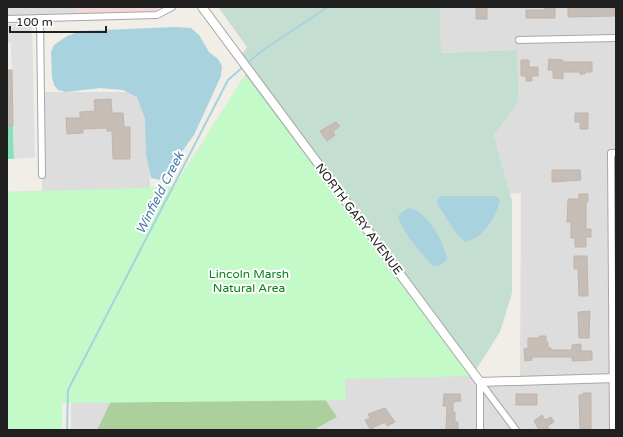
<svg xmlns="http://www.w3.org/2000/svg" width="623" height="437" font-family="'Varela Round',sans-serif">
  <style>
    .residential { fill: #dedddd }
    .commercial { fill: #f1d7d6 }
    .forest { fill: #abd09b }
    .wetland { fill: #c4dfd2 }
    .park { fill: #c4fac8 }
    .pitch { fill: #85e0bc }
    .parking { fill: #e0e0e0 }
    .water { fill: #a7d2de }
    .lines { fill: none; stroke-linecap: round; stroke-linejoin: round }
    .stream { stroke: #a7d2de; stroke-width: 2 }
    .building { fill: #c6bdb6; stroke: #c3b4a9 }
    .minor-casing { stroke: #a7a7a7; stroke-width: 8 }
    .tertiary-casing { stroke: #a7a7a7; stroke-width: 10 }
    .minor { stroke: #fff; stroke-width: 6 }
    .tertiary { stroke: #fff; stroke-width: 8 }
    .labels { text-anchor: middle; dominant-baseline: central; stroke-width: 4; stroke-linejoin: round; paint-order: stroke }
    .street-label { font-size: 12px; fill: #202020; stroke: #fff }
    .park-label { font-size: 12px; fill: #0b8214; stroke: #fff }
    .water-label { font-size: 13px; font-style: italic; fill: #487aaa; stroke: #fff }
  </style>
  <rect width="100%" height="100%" fill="#f1ede7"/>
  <g class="residential">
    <path d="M7 7H76V14L7 16Z"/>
    <path d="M440 7H616V375L520 377 521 193 510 194 494 135 519 101 517 50 441 53Z"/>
    <path d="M42 92H147L150 188 42 191Z"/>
    <path d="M472 376 478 383 616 379V430H71V403L345 400V379Z"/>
  </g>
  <path class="commercial" d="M76 7H156L159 11 76 14Z"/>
  <path class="forest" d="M320 392 337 417 313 430H97L114 395Z"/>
  <path class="wetland" d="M218 7H440L441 53 517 50 519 101 494 135 512 201V293L500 332 472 376 345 379 346 400 62 403V430H7V192L174 187 249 69 240 57 247 47Z"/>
  <path class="park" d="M245 75 472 376 345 379 346 400 62 403V430H7V192L174 187Z"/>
  <path class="pitch" d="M7 126H13L14 159H7Z"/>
  <path class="parking" d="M32 23 35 157 14 159 11 43H7V24Z"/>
  <g class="water">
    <path d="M175 27 191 28 199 35 209 52 218 59 222 66 221 76 194 135 161 180 151 178 146 154 145 119 137 97 123 90 100 88 66 92 58 90 54 85 52 77 51 52 54 45 67 36 81 31Z"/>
    <path d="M440 196H496L500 200C498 215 481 240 465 242L456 233 438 205 437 201Z"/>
    <path d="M410 208C428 212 444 243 447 259L439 266H433C423 255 401 231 398 216L405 210Z"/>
  </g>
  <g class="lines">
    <g class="stream">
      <path d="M247 63 263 50 328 7"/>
      <path d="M67 430 68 390 228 80 244 66"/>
    </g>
  </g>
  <g class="building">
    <rect x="476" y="7" width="11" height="12"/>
    <path d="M545 7H555V18H526V10H545Z"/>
    <path d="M568 7H614L615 16 568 17Z"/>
    <path d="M549 59 563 60V62H592V72H585V74H580V72H563V79L553 78V70H548Z"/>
    <path d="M521 60H529V67H538V76H532V81H526V76H521Z"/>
    <path d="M7 70H12L13 126H7Z"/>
    <path d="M111 99 112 113H123L124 127H130V159H113L112 131H107V128L83 129V133L67 134 66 118H80V112L95 111 94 100Z"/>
    <path d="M575 113H588V129H580V122H575Z"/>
    <path d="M336 122 340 126 333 131 335 135 327 141 320 131Z"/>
    <path d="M552 170H580L581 180 552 182Z"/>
    <path d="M579 194H588V202H586V229H591V237H586V247H575V238H571V222H567L568 199H579Z"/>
    <path d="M574 256H587L588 296H579L578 269H574Z"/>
    <path d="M590 311 589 338H579L578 312Z"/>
    <path d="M539 336H546V342H548V348H551V350H572V345L581 344V351H592V360L572 361V357H532V360L525 361 524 349 528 348V338H539Z"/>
    <path d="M583 393H591V430L580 429 579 395H583Z"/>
    <path d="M444 394H460L461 401 453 402V412H455V422H458V430H446L447 406H443Z"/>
    <rect x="516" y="394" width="21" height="11"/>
    <path d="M385 408 395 422 387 426 385 422 370 429 365 420 370 418 368 414Z"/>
    <path d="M542 415 545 420 551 417 554 422 547 426 550 430H539L534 421Z"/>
  </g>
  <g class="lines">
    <g class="minor-casing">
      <g id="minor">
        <path d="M40 18 42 175"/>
        <path d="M7 19 157 15 172 7"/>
        <path d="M519 40 616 38"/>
        <path d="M480 382 516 430"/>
        <path d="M480 430V382"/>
        <path d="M613 430 611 153H616"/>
      </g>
    </g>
    <g class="tertiary-casing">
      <path id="tertiary" d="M202 7 480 382 616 378"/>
    </g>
    <use href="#minor" class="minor"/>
    <use href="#tertiary" class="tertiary"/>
  </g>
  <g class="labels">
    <g class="street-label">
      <text transform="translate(359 219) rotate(53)">NORTH GARY AVENUE</text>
    </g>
    <g class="park-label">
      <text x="249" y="274">Lincoln Marsh<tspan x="249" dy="14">Natural Area</tspan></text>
    </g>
    <g class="water-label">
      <text transform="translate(160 193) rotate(-63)">Winfield Creek</text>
    </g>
  </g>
  <rect width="623" height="437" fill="none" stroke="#202020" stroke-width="16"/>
  <path d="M10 26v6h96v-6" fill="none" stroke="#202020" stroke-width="2"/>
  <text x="16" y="26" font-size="12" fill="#202020" stroke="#ffffff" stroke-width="3" paint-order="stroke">100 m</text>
</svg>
